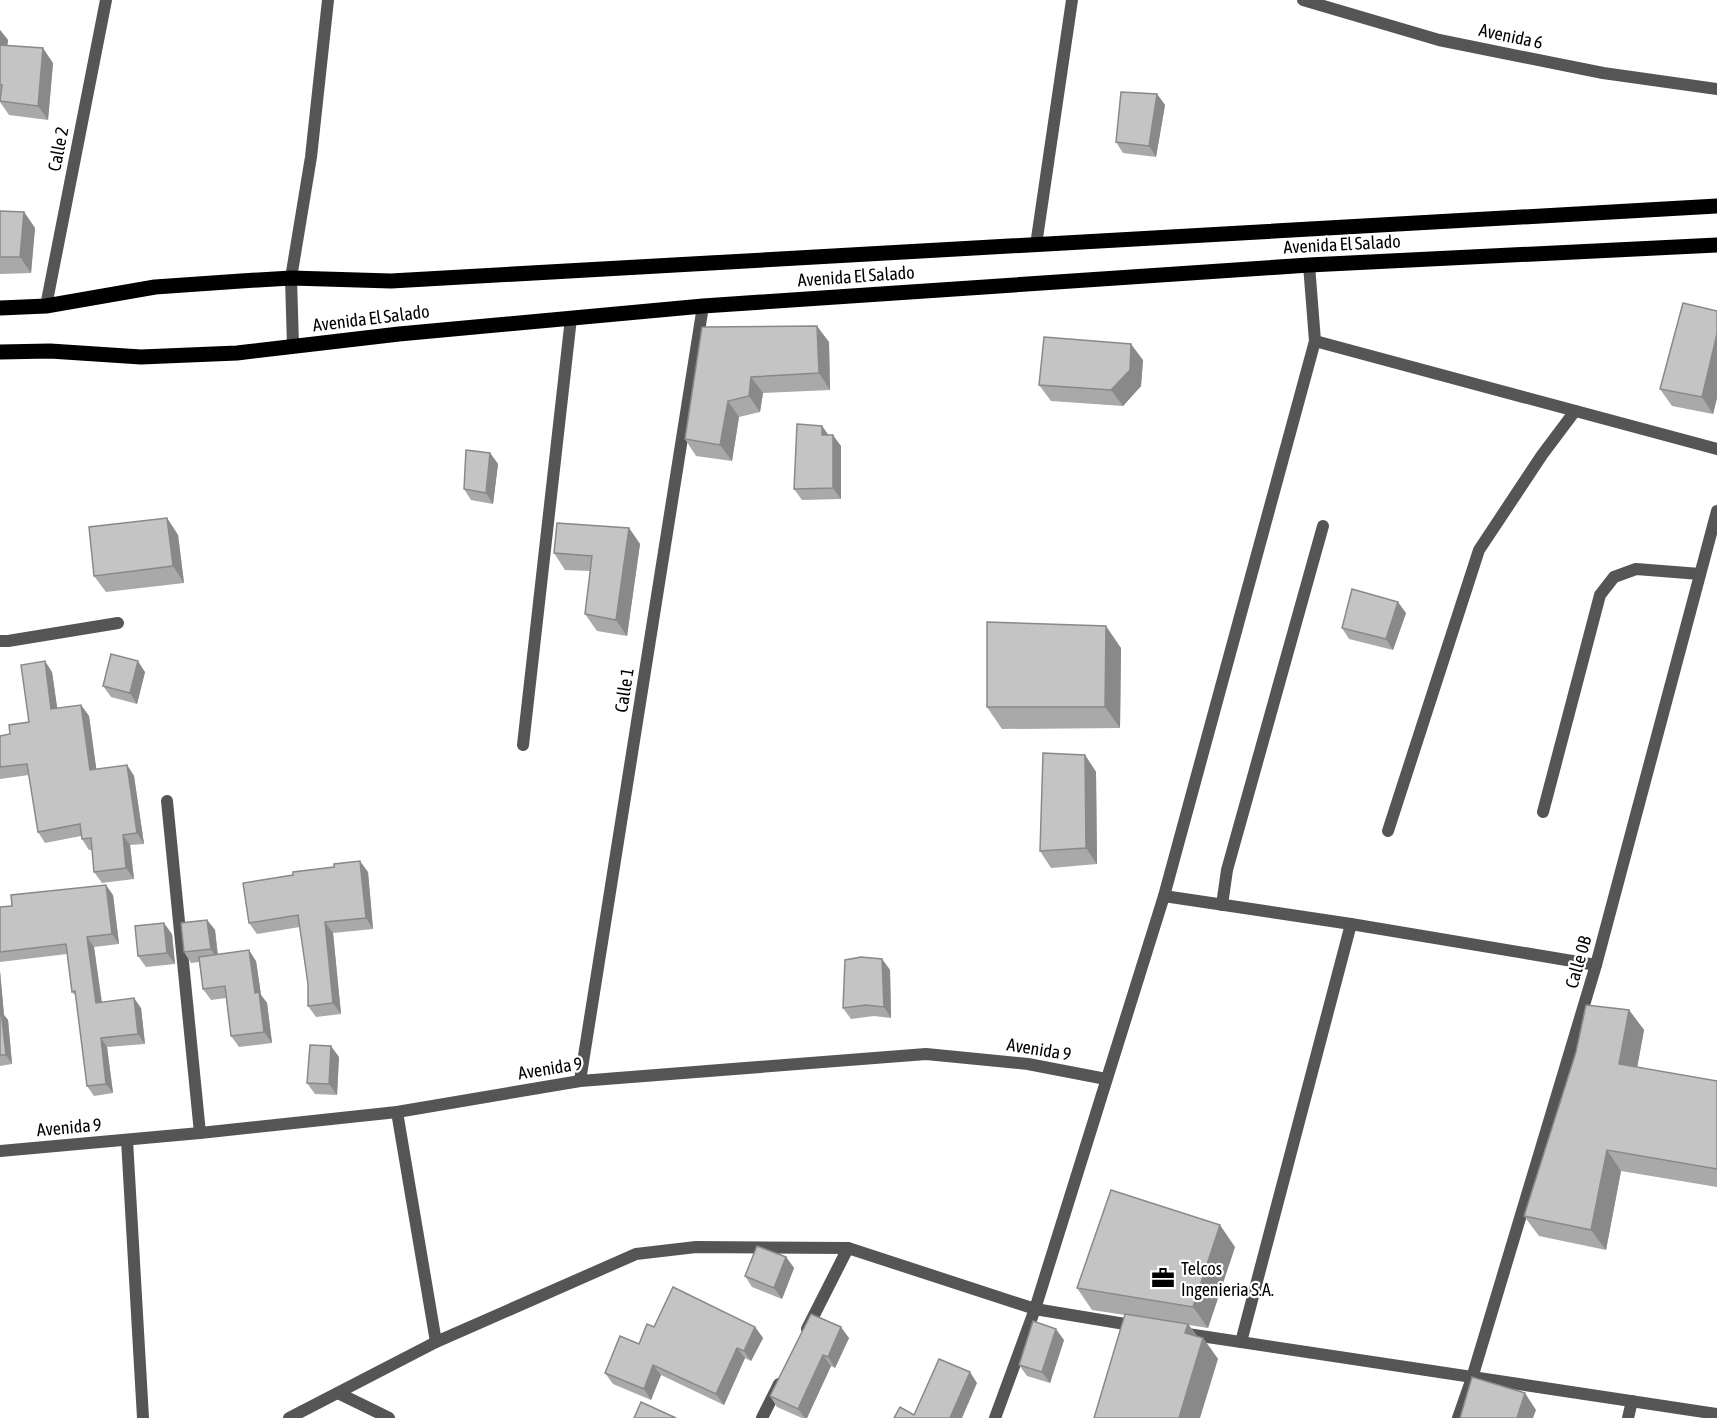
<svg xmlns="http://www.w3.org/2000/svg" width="1717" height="1418" font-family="'Asap Condensed',sans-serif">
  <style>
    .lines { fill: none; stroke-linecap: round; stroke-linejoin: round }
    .service { stroke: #555; stroke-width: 12 }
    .minor { stroke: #555; stroke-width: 12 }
    .primary { stroke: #000; stroke-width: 15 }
    .wall { fill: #a9a9a9 }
    .shaded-wall { fill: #898989 }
    .building { fill: #c4c4c4; stroke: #898989; stroke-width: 1.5 }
    .labels { text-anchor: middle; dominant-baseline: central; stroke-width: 4.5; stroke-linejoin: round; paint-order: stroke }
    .street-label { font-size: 18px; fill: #000; stroke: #fff }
    .poi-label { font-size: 18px; fill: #000; stroke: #fff; text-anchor: start }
  </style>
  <rect width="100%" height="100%" fill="#fff"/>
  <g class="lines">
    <g class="service">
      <path d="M293 346 291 278 311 157 328 0"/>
      <path d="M0 641H8L118 623"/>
      <path d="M523 745 571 318"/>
      <path d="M1543 812 1600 595 1614 577 1636 569 1700 574"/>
      <path d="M1388 831 1479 550 1542 455 1575 411"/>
      <path d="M1222 905 1227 870 1323 526"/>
      <path d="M338 1393 389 1418"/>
      <path d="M1628 1418 1632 1401"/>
    </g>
    <g class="minor">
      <path d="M1303 0 1439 40 1603 73 1717 89"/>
      <path d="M1036 245 1072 0"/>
      <path d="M46 306 106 0"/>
      <path d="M1315 341 1717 449"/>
      <path d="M167 801 200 1133"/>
      <path d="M1164 896 1351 924 1596 965"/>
      <path d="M580 1081 703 306"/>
      <path d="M397 1112 436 1342"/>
      <path d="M127 1140 143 1418"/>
      <path d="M0 1151 200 1133 397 1112 580 1081 926 1054 1028 1064 1106 1079"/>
      <path d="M807 1329 848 1248"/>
      <path d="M1181 1333 1717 1414"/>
      <path d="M1241 1342 1351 924"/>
      <path d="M289 1418 436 1342 636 1254 696 1247 848 1248 1035 1309 1137 1326"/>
      <path d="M762 1418 779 1384"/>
      <path d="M995 1418 1035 1309 1164 896 1315 341 1309 265"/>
      <path d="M1458 1418 1472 1378 1596 965 1717 511"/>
    </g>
    <g class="primary">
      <path d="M0 308 46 306 155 287 241 281 291 278 391 281 1717 206"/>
      <path d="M0 352 50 351 141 357 237 353 399 334 703 306 1309 265 1717 245"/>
    </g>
  </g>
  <g class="wall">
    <path d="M0 30 8 40 7 45 53 63 48 120 9 115 0 102Z"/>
    <path d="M1157 94 1165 105 1156 157 1123 153 1116 142Z"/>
    <path d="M0 211 24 212 35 228 31 273 0 274Z"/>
    <path d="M1717 311V398L1713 414 1672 406 1660 389Z"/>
    <path d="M702 327 829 342 830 390 763 393 760 412 739 417 732 461 696 456 685 439Z"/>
    <path d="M1143 360 1141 386 1123 406 1051 401 1039 385Z"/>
    <path d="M822 426 828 435 841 446V499L802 500 794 489Z"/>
    <path d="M490 453 498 464 493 504 471 500 464 489Z"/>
    <path d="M167 518 178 535 184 583 106 592 94 576Z"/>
    <path d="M629 528 640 544 627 636 597 631 585 614 590 571 565 570 554 553Z"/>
    <path d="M1406 613 1393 650 1349 639 1342 628Z"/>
    <path d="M1121 648 1120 728 1002 729 987 707Z"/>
    <path d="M52 672 57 708 81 705 89 716 96 769 127 765 134 776 144 844 130 845 134 879 102 883 94 872 92 850H89L82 839 81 836 45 843 38 832 29 775 0 779V736L10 734 29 722Z"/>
    <path d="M145 672 137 704 111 697 103 686Z"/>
    <path d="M1085 755 1096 772 1097 864 1051 868 1040 851Z"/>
    <path d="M368 872 373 929 333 933 341 1014 316 1017 308 1006V984L300 927 257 934 249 923 293 875Z"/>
    <path d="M113 895 119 944 94 947 102 1002 141 1008 145 1044 107 1047 113 1093 94 1096 87 1086 76 996 72 992 67 954 0 962V907Z"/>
    <path d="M207 920 215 930 218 954 256 961 261 995 267 1003 272 1043 239 1047 231 1036 226 998 211 1000 203 989 199 962 191 963 184 952Z"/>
    <path d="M172 934 175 964 146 967 138 956Z"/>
    <path d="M882 959 890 970 891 1018 874 1016 851 1019 843 1008Z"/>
    <path d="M0 971 4 1015 8 1020 12 1064 0 1066Z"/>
    <path d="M1629 1010 1644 1030 1637 1067 1717 1081V1187L1621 1171 1606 1250 1539 1236 1524 1216Z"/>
    <path d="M339 1057 337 1095 315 1094 307 1083Z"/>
    <path d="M1235 1247 1208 1328 1189 1325 1197 1336 1203 1338 1218 1359 1125 1315 1092 1310 1077 1288Z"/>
    <path d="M786 1257 794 1268 782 1299 752 1287 745 1276Z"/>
    <path d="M811 1314 849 1338 835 1368 831 1366 807 1418H802L777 1407 770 1396Z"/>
    <path d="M654 1327H755L763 1338 751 1361 745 1358 724 1405 661 1375 651 1400 613 1384 605 1373 639 1344Z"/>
    <path d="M1064 1340 1050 1383 1027 1376 1019 1365Z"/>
  </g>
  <g class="shaded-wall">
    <path d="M0 30 8 40 6 59 0 51Z"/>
    <path d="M43 48 53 63 48 120 38 106Z"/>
    <path d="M1157 94 1165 105 1156 157 1149 146Z"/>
    <path d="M24 212 35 228 31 273 20 257Z"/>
    <path d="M817 326 829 342 830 390 819 373Z"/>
    <path d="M1717 334V398L1713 414 1702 397Z"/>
    <path d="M1131 344 1143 360 1141 386 1123 406 1111 390Z"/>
    <path d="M751 377 763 393 760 412 749 396Z"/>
    <path d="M728 401 739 417 732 461 720 445Z"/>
    <path d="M822 426 830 437 822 435Z"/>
    <path d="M833 435 841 446V499L833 488Z"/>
    <path d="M490 453 498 464 493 504 486 493Z"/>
    <path d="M167 518 178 535 184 583 173 566Z"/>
    <path d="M629 528 640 544 627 636 616 620Z"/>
    <path d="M1398 602 1406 613 1393 650 1386 639Z"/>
    <path d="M1106 626 1121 648 1120 728 1105 707Z"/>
    <path d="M45 661 52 672 59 720 51 709Z"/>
    <path d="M138 661 145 672 137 704 130 693Z"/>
    <path d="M81 705 89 716 98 781 90 770Z"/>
    <path d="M1085 755 1096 772 1097 864 1086 848Z"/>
    <path d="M127 765 134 776 144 844 137 833Z"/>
    <path d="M123 835 130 845 134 879 126 868Z"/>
    <path d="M360 861 368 872 373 929 366 918Z"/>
    <path d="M106 885 113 895 119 944 112 934Z"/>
    <path d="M207 920 215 930 218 960 211 949Z"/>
    <path d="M325 922 333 933 341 1014 333 1003Z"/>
    <path d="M164 923 172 934 175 964 167 953Z"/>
    <path d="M87 937 94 947 103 1013 96 1003Z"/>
    <path d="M249 950 256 961 261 995 267 1003 272 1043 264 1032 255 993Z"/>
    <path d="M882 959 890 970 891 1018 884 1007Z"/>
    <path d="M0 971 4 1015 8 1020 12 1064 6 1055 0 1013Z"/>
    <path d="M134 998 141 1008 145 1044 138 1034Z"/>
    <path d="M1629 1010 1644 1030 1634 1085 1619 1064Z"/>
    <path d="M101 1038 107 1047 113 1093 106 1084Z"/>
    <path d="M331 1046 339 1057 337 1095 329 1084Z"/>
    <path d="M1607 1150 1621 1171 1606 1250 1591 1230Z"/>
    <path d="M1220 1225 1235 1247 1208 1328 1193 1307Z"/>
    <path d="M786 1257 794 1268 782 1299 774 1288Z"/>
    <path d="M1188 1324 1202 1344 1203 1338 1218 1359 1200 1418H1179L1185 1333Z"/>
    <path d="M755 1327 763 1338 751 1361 744 1351Z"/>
    <path d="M841 1327 849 1338 835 1368 828 1357Z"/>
    <path d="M1056 1329 1064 1340 1050 1383 1042 1372Z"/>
    <path d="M737 1348 745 1358 724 1405 716 1394Z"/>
    <path d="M823 1355 831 1366 807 1418H805L798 1409Z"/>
    <path d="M653 1365 661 1375 651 1400 644 1389Z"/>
    <path d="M970 1372 977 1383 962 1418H950Z"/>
    <path d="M1525 1393 1536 1410 1533 1418H1517Z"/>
  </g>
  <g class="building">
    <path d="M0 45 43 48 38 106 0 101 2 85H0Z"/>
    <path d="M1121 92 1157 94 1149 146 1116 142Z"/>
    <path d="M0 211 24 212 20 257H0Z"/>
    <path d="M1683 303 1717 311V334L1702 397 1660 389Z"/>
    <path d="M817 326 819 373 751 377 749 396 728 401 720 445 685 439 702 327Z"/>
    <path d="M1044 337 1131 344 1130 370 1111 390 1039 385Z"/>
    <path d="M797 424 822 426V435H833V488L794 489Z"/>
    <path d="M466 450 490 453 486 493 464 489Z"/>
    <path d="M167 518 173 566 94 576 89 527Z"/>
    <path d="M557 523 629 528 616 620 585 614 592 556 554 553Z"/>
    <path d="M1352 589 1398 602 1386 639 1342 628Z"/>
    <path d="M987 622 1106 626 1105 707H987Z"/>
    <path d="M111 654 138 661 130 693 103 686Z"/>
    <path d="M45 661 51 709 81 705 90 770 127 765 137 833 123 835 126 868 94 872 91 838 82 839 80 824 38 832 27 764 0 767V736L10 734 9 725 29 722 21 665Z"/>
    <path d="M1043 753 1085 755 1086 848 1040 851Z"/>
    <path d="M360 861 366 918 325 922 333 1003 308 1006V984L298 915 249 923 243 883 293 875V872L334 867V864Z"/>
    <path d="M106 885 112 934 87 937 96 1003 134 998 138 1034 101 1038 106 1084 87 1086 75 991 72 992 66 944 0 952V907L12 906 11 895Z"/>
    <path d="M207 920 211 949 184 952 181 923Z"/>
    <path d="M164 923 167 953 138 956 135 926Z"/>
    <path d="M249 950 255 993 259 992 264 1032 231 1036 225 986 203 989 199 957Z"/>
    <path d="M861 957 882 959 884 1007 866 1005 843 1008 845 960Z"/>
    <path d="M1586 1005 1629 1010 1619 1064 1717 1081V1169L1607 1150 1591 1230 1524 1216 1576 1052Z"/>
    <path d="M0 1010H1L6 1055H0Z"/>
    <path d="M310 1045 331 1046 329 1084 307 1083Z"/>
    <path d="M1111 1190 1220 1225 1193 1307 1077 1288Z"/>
    <path d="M757 1246 786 1257 774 1288 745 1276Z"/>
    <path d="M673 1287 755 1327 744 1351 737 1348 716 1394 653 1365 644 1389 605 1373 620 1336 639 1344 647 1324 654 1327Z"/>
    <path d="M811 1314 841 1327 828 1357 823 1355 798 1409 770 1396Z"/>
    <path d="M1125 1314 1188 1324 1185 1333 1203 1338 1179 1418H1094Z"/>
    <path d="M1033 1321 1056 1329 1042 1372 1019 1365Z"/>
    <path d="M939 1359 970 1372 950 1418H894L900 1407 914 1415Z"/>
    <path d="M1472 1377 1525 1393 1517 1418H1460Z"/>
    <path d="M641 1402 676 1418H634Z"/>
  </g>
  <defs>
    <g id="office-bare" transform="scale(1.8)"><path d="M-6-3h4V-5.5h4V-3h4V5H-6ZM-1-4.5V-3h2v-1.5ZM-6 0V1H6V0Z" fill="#000" stroke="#fff" stroke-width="2.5" paint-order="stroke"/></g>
  </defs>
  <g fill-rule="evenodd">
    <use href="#office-bare" x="1163" y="1278"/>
  </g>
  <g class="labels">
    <g class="street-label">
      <text transform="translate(1511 36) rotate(12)">Avenida 6</text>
      <text transform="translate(58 149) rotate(-79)">Calle 2</text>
      <text transform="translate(1342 244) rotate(-3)">Avenida El Salado</text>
      <text transform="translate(856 276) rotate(-4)">Avenida El Salado</text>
      <text transform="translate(371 318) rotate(-7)">Avenida El Salado</text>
      <text transform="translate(624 690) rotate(-81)">Calle 1</text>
      <text transform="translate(1578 962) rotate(-74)">Calle 0B</text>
      <text transform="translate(1039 1049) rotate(9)">Avenida 9</text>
      <text transform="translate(550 1068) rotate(-9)">Avenida 9</text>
      <text transform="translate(69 1127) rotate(-5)">Avenida 9</text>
    </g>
    <g class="poi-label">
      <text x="1181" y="1268">Telcos<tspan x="1181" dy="21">Ingenieria S.A.</tspan></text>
    </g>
  </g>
</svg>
